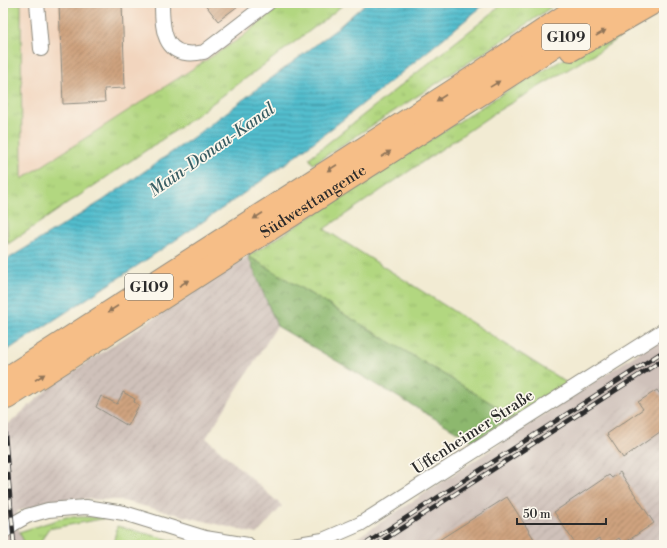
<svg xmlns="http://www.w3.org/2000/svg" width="667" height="548" font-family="'Libre Bodoni',serif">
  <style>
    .built { fill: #f2d5be }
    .industrial { fill: url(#industrial-furrows) }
    .railway { fill: #cfc1ba }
    .grass { fill: url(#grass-tufts); stroke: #6e8156 }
    .forest { fill: url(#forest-crowns); stroke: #5c724c }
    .park { fill: url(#park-crowns); stroke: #6e8156 }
    .water { fill: url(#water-rules); stroke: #3e747c }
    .building { fill: url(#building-hatch) }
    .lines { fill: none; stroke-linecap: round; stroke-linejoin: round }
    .minor-casing { stroke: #8e8b7f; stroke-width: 16 }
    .trunk-casing { stroke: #8e8b7f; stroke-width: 24 }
    .minor { stroke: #fff; stroke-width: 14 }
    .trunk { stroke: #f6be87; stroke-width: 22 }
    .rail-casing { stroke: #2b2b2b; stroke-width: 4.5 }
    .rail { stroke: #fbf7ec; stroke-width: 3; stroke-dasharray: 9; stroke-linecap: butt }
    .oneway { fill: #907459 }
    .labels { text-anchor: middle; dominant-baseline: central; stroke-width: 3.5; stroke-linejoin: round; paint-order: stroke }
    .shield { fill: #fbf7ec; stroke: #696865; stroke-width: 1 }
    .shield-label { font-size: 15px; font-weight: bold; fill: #2b2b2b }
    .street-label { font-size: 16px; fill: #2b2b2b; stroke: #fbf7ec }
    .water-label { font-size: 17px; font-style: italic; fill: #395e64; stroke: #fbf7ec }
  </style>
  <defs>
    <pattern id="industrial-furrows" width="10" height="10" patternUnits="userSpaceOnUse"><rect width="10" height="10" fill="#cfc1ba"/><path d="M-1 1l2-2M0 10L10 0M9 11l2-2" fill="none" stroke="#b2a6a0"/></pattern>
    <pattern id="grass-tufts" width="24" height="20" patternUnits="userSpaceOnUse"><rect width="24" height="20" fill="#b2d780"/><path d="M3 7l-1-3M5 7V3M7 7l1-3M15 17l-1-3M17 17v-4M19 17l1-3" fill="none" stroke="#99b96f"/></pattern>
    <pattern id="forest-crowns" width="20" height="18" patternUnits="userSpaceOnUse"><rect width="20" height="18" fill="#8db86e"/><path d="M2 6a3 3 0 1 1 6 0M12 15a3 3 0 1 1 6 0" fill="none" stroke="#73965b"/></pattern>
    <pattern id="park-crowns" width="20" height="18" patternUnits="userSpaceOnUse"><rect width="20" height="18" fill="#b2d780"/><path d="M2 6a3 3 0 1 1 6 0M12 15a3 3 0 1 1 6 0" fill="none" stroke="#99b96f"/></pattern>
    <pattern id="water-rules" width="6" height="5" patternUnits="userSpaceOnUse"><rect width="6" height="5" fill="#52bdcd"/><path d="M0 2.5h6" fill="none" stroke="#449aa7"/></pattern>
    <pattern id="building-hatch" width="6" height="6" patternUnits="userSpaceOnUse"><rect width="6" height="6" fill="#cfa37f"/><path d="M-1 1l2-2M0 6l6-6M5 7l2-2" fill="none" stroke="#a88568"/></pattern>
  </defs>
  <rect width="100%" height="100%" fill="#fbf7ec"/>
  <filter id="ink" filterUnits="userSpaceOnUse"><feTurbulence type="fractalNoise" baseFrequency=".025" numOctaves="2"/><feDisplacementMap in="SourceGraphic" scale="8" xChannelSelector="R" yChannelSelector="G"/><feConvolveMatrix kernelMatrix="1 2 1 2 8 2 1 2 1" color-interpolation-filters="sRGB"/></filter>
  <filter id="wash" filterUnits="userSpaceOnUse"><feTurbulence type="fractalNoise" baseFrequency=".012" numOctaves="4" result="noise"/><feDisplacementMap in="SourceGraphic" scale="16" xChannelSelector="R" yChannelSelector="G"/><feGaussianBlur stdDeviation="0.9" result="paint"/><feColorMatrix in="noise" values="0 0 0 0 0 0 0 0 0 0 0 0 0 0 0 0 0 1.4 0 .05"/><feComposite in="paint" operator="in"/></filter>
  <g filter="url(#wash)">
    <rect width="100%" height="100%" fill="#f2ebd3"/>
    <path class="built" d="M21 3H284L242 37 22 180Z"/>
    <g class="industrial">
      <path d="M248 256 277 326 206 438 282 506 257 534 119 500 74 499 17 511 10 423 51 386Z"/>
      <path d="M664 379V545H416L512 480Z"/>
    </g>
    <g class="railway">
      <path d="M3 154 8 244 3 247Z"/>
      <path d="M664 336V379L416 545H346Z"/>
      <path d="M10 423 19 532 26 545H3V425Z"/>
    </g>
    <g class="grass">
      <path d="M3 3H21L22 179 242 37 284 3H345L327 18 179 128 8 244 3 154Z"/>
      <path d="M503 3H557L517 31 313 164 309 158 491 14Z"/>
      <path d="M663 3 664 6 601 50 496 112 324 229 570 385 514 417 248 256 284 234 497 97Z"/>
      <path d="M66 517H112L48 529 39 545H26L19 532Z"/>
    </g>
    <path class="forest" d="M248 256 514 417 473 441 277 326Z"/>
    <path class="park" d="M117 526 190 545H113Z"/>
    <path class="water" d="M366 3H486C411 65 336 128 257 184 174 243 88 298 3 353V262L102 201 195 136 334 31Z"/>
    <g id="blocks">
      <g class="building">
        <path d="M59 3H122L125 88 104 89 105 102 63 104Z"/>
        <path d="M204 3H242L218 21Z"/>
        <path d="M657 390 664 400V429L623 458 607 434 643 409 638 402Z"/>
        <path d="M123 392 135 399 134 402 139 405 128 426 96 407 101 396 117 404Z"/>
        <path d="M620 472 654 523 623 544 619 538 609 545H604L599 538 589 545H576L554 512 609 475 612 478Z"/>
        <path d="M507 497 538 545H431Z"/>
      </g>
    </g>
  </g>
  <g filter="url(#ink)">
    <use href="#blocks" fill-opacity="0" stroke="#8e8b7f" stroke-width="1"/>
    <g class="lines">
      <g class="minor-casing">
        <g id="minor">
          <path d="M37 3 41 49"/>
          <path d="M162 3C162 34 165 60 204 52L268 3"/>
          <path d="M3 532 13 524 27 516 48 510 86 507 124 513 205 538 248 545"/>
          <path d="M293 545 323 540 360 524 664 330"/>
        </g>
      </g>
      <g class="trunk-casing">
        <g id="trunk">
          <path d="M571 50 653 3"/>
          <path d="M7 378 457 88 584 3"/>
          <path id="s1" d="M7 398 515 72 618 3"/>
        </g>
      </g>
      <use href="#minor" class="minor"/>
      <use href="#trunk" class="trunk"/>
      <g class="rail-casing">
        <g id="rail">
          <path d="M3 409 14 545"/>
          <path d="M364 545 664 351"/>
          <path d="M376 545 664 359"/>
        </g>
      </g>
      <use href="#rail" class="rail"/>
    </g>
    <defs><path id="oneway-solid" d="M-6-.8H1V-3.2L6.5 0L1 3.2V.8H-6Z"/></defs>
    <g class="oneway">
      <use href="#oneway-solid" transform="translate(601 33) rotate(-30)"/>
      <use href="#oneway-solid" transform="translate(495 84) rotate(-32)"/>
      <use href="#oneway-solid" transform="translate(441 98) rotate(147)"/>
      <use href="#oneway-solid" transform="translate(386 154) rotate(-33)"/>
      <use href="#oneway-solid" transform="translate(332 168) rotate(147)"/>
      <use href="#oneway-solid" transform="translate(258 216) rotate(147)"/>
      <use href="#oneway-solid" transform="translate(184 283) rotate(-33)"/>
      <use href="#oneway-solid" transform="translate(113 309) rotate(147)"/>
      <use href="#oneway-solid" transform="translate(40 377) rotate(-33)"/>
    </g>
  </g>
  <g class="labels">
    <g class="shield">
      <rect x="542" y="24" width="48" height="26" rx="3"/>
      <rect x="125" y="274" width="48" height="26" rx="3"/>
    </g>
    <g class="shield-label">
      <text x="566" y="37">G109</text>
      <text x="149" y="287">G109</text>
    </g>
    <g class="street-label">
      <text stroke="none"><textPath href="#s1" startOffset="364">Südwesttangente</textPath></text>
      <text transform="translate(473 432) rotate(-33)">Uffenheimer Straße</text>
    </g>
    <g class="water-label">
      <text transform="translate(212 150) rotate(-35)">Main-Donau-Kanal</text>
    </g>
  </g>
  <rect width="667" height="548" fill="none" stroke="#fbf7ec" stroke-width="16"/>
  <path d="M517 518v6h89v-6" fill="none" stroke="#2b2b2b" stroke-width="2"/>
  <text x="523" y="518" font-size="12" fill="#2b2b2b" stroke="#fbf7ec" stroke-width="3" paint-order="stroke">50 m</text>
</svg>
